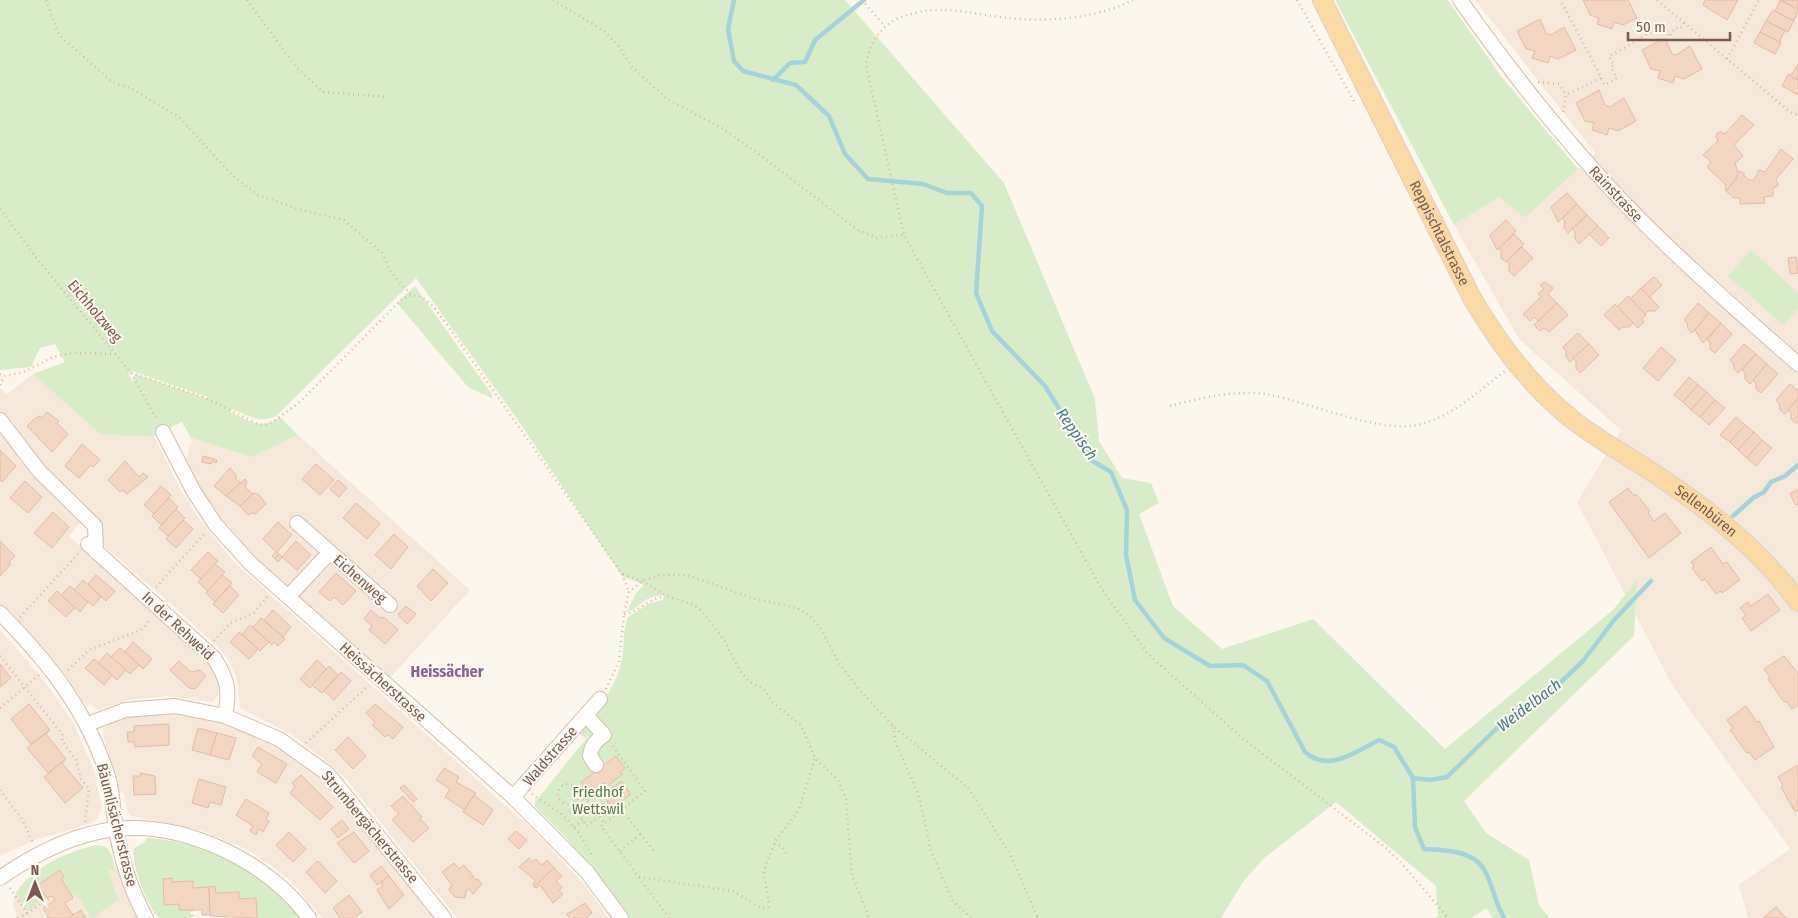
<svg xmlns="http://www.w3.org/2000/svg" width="1798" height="918" font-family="'Fira Sans Condensed',sans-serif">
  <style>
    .residential { fill: #f5e8da }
    .green { fill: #d8ecc9; fill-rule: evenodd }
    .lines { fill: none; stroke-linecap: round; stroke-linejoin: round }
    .stream { stroke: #a5d3da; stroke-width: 4.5 }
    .building { fill: #f3d5c3; stroke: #e6bba3 }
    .minor-casing { stroke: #d1beb0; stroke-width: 16 }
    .major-casing { stroke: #dad1cd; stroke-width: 20 }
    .path { stroke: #d9b8a5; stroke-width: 2.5; stroke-dasharray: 1 4; stroke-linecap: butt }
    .minor { stroke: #fff; stroke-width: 14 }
    .major { stroke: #fbd9a5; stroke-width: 18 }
    .labels { text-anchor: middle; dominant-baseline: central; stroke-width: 4; stroke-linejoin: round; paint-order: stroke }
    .street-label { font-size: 15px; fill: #7a5c4d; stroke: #fffaf3 }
    .park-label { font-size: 15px; fill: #537a41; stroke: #fffaf3 }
    .water-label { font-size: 16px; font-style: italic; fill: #437c86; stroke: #fffaf3 }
    .neighbourhood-label { font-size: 16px; font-weight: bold; fill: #846695; stroke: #fffaf3 }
  </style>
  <rect width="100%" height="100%" fill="#fdf6ec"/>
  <g class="residential">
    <path d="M1475 0H1798V918H1748L1739 885 1790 849 1672 685 1577 502 1621 430 1519 339 1454 225 1499 197 1525 218 1595 153Z"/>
    <path d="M66 362 161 433 154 437 182 492 200 520 235 563 533 830 584 884 609 918H457L347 780 331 765 291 734 240 708 237 679 230 662 219 648 168 601 104 546 101 527 88 514 69 536 212 666 220 679 223 693H219L213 702 168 696 128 700 98 710 90 704 87 706 69 680 0 605V388L7 394 33 374Z"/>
    <path d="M298 435 470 590 389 679 254 558 224 526 186 463 191 438 252 457Z"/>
    <path d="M0 630 42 678 73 722 94 771 102 808 97 819 92 823 35 840 0 856Z"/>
    <path d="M170 713 198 716 226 723 280 747 306 765 331 787 435 918H322L289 879 255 854 239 846 200 830 131 816 127 811 124 793 119 792 103 734 104 728 115 720 137 715Z"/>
    <path d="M97 845 104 846 110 851 115 868 119 867 137 918H17L13 906 14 896 26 880 66 855Z"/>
  </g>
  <g class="green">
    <path d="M0 0H845L1004 183 1095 399 1099 441 1122 478 1151 483 1159 503 1139 514 1173 606 1222 649 1313 619 1445 749 1613 610 1637 580 1634 636 1464 801 1486 833 1529 860 1539 905 1550 918H1493L1486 908 1472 918H1434L1438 916 1436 886 1336 802 1263 859 1243 882 1221 918H629C600 875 573 843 535 807V802L586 739 578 732C595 711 615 690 621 663 625 649 622 631 628 617L650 603 663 600 664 595C642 596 642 607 627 612L636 593 644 585 622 576 520 423 416 278 276 416C257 424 249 415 232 409L230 412C250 421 260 431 280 417L298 435 252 457 191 438 182 422 154 436 102 435 33 374 65 362 55 344 40 348 31 367 0 370ZM132 371 208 397V399L135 374 133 382 128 374Z"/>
    <path d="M1335 0H1448L1500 75 1578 169 1525 218 1499 197 1454 225Z"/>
    <path d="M1751 250 1798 293V309L1783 325 1728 276Z"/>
    <path d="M415 286 493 396 491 398 468 387 397 303Z"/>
    <path d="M146 838C208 842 262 869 301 918H257L256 898 239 899 238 892 216 893 215 887 193 888 192 881 172 882 171 878 163 879 164 905 179 904V910H191V918H159C148 908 130 862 134 848L145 842Z"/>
    <path d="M97 845 107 848 112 856 115 869 108 871 118 900 92 918 76 894 72 896 61 879 60 871 38 885 47 898 27 911 16 893C33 867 68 851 97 845Z"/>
  </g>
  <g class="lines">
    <g class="stream">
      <path d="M734 0 728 29 734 61 743 71 796 85 829 116 845 154 868 179 923 184 947 193H971L982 206 976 293 992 331 1045 386 1091 460 1111 472 1127 510 1126 555 1135 600 1164 638 1210 666 1243 665 1267 681 1305 752C1329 773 1355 752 1379 740L1394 747 1413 778 1415 827 1424 849C1444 850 1474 850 1485 871 1493 886 1495 903 1504 918"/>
      <path d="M773 80 790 63 805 62 815 40 864 0"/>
      <path d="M1733 516 1753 498 1764 492 1771 482 1785 476 1798 465"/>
      <path d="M1413 778 1430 780 1447 777 1496 729 1545 697 1583 661 1614 620 1651 581"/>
    </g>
  </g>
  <g class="building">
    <path d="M1583 0H1628L1637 18 1623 25 1614 22 1612 29 1597 24 1599 18 1590 15Z"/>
    <path d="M1705 0H1738L1727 20 1703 5Z"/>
    <path d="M1779 0 1798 9 1794 21 1775 11 1780 1Z"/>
    <path d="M1781 0H1798V9Z"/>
    <path d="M1773 10 1794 21 1788 32 1766 21Z"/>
    <path d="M1540 19 1546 33 1551 35 1564 27 1576 50 1558 59 1550 56 1548 63 1532 58 1535 51 1526 49 1517 31Z"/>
    <path d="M1766 21 1785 31 1780 40 1781 43 1760 32Z"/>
    <path d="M1760 32 1781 43 1775 54 1754 43Z"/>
    <path d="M1665 38 1672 54 1676 55 1690 46 1702 69 1684 79 1675 76 1673 83 1658 78 1660 71 1651 69 1642 50Z"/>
    <path d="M1798 64V80L1788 75 1792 74Z"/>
    <path d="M1788 75 1798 80V95L1782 86Z"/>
    <path d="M1599 90 1605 105 1610 107 1624 98 1636 121 1618 131 1609 128 1607 135 1592 130 1594 123 1585 121 1576 103Z"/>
    <path d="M1742 115 1754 125 1734 145 1743 156 1735 163 1739 175 1726 191 1725 184 1707 167 1711 162 1703 155 1718 141 1716 137 1717 133 1721 132 1725 134Z"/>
    <path d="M1781 149 1793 159 1776 179 1778 186 1773 188V196L1764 197 1765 203 1740 204V198H1734L1726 191 1736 179 1739 171 1744 173V176L1749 180H1754L1759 170 1765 172Z"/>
    <path d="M1567 193 1577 204 1558 222 1551 207Z"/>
    <path d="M1577 204 1587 215 1568 233 1564 228 1565 221 1562 219Z"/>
    <path d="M1587 215 1598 226 1579 244 1575 239V232L1572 229Z"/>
    <path d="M1506 220 1516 231 1497 250 1490 235Z"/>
    <path d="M1598 226 1609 238 1601 246 1589 234Z"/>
    <path d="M1514 234 1524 244 1506 262 1501 258V251L1499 248Z"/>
    <path d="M1522 247 1533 258 1514 276 1509 271V264L1507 261Z"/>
    <path d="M1796 257 1798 273 1790 274 1788 258Z"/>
    <path d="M1654 277 1662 285 1650 297 1641 288Z"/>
    <path d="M1545 282 1553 288 1548 294 1557 303 1538 321 1534 317 1530 321 1523 314 1541 297 1538 294 1544 289 1540 285Z"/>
    <path d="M1641 288 1659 307 1655 311H1648L1645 314 1630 299Z"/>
    <path d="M1628 296 1646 315 1642 319 1644 322 1638 328 1617 307Z"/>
    <path d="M1557 303 1568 315 1549 332 1544 328 1540 331 1534 325Z"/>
    <path d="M1698 303 1709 313 1692 333 1688 329 1687 323 1684 320Z"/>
    <path d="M1615 304 1633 323 1629 327H1622L1619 330 1604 315Z"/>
    <path d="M1709 313 1721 323 1703 343 1695 330Z"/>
    <path d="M1721 323 1732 334 1715 353 1710 349V342L1707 340Z"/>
    <path d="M1578 333 1589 344 1570 362 1566 357V351L1563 347Z"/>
    <path d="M1589 344 1599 355 1580 373 1576 368V361L1573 358Z"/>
    <path d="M1744 344 1756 354 1738 373 1734 369 1733 363 1730 360Z"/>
    <path d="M1661 347 1676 360 1658 381 1643 368Z"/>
    <path d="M1756 354 1767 364 1750 384 1745 379V373L1742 370Z"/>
    <path d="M1767 364 1778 374 1761 393 1756 389V383L1753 380Z"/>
    <path d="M1689 377 1698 385 1683 402 1674 395Z"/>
    <path d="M1790 384 1798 391V398L1785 414 1780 410 1779 403 1776 400Z"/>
    <path d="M1698 385 1707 392 1691 410 1683 402Z"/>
    <path d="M1707 392 1715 400 1700 417 1691 410Z"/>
    <path d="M1798 398V421L1796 423 1791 419V413L1788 410Z"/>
    <path d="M1715 400 1725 408 1709 425 1700 417Z"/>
    <path d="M47 412 59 421 57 423 68 434 52 452 27 426 33 420 39 416 42 418Z"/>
    <path d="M1736 417 1745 425 1730 442 1720 435Z"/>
    <path d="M1745 425 1754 432 1738 450 1730 442Z"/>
    <path d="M1754 432 1762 440 1747 458 1738 450Z"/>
    <path d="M1762 440 1772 448 1756 466 1747 458Z"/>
    <path d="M82 444 100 460 93 467 91 465 79 478 65 466Z"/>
    <path d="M0 450 16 466 2 482 0 480Z"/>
    <path d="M203 456 217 460 216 463 212 461 211 464 202 462Z"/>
    <path d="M125 461 139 477 143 473 148 477 127 494 122 490 120 492 108 480Z"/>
    <path d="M316 464 334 480 320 495 302 479Z"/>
    <path d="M230 468 237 476 235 478 241 483 226 496 214 486Z"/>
    <path d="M245 479 247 482 245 487 253 494 240 506 226 496Z"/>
    <path d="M338 480 347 488 339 497 330 489Z"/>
    <path d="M25 481 42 497 28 513 10 498Z"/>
    <path d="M161 486 171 495 154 514 144 505Z"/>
    <path d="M1628 488 1634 496 1636 494 1650 511 1648 513 1654 521 1665 513 1681 533 1649 558 1609 502Z"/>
    <path d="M1798 490V504L1795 505 1790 493Z"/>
    <path d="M254 493 259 495 266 504 255 514 252 513 248 515 240 506Z"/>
    <path d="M169 498 178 507 161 525 152 516Z"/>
    <path d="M356 503 380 524 367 539 343 518Z"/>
    <path d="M176 509 185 518 168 536 159 528Z"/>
    <path d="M53 512 69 527 52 548 34 533Z"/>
    <path d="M183 520 193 529 176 548 166 539Z"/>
    <path d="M278 522 292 535 277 552 279 554 275 559 272 556 276 552 263 539Z"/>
    <path d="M394 534 408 547 391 569 375 555Z"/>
    <path d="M0 541 15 556 9 562 11 564 0 576Z"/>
    <path d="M296 541 311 555 297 570 282 557 278 562 275 559 279 554 282 557Z"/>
    <path d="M1711 547 1723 564 1727 562 1740 580 1722 593 1721 591 1716 594 1705 579 1702 581 1692 568 1694 566 1691 562Z"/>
    <path d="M208 552 218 561 201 579 191 570Z"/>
    <path d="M215 564 225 572 208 591 198 582Z"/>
    <path d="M433 569 448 583 431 601 417 586Z"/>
    <path d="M336 573 356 591 343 605 334 597 330 601 319 592Z"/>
    <path d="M96 575 115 591 106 601 88 584Z"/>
    <path d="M222 575 232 583 215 602 206 593Z"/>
    <path d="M83 580 101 597 93 606 74 590Z"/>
    <path d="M70 586 88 602 80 612 61 595Z"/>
    <path d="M230 586 239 595 223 613 213 604Z"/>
    <path d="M57 591 75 608 66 617 48 601Z"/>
    <path d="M1768 594 1780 610 1751 631 1742 618 1746 615 1740 608 1748 602 1751 606Z"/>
    <path d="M406 606 416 614 407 624 398 615Z"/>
    <path d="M273 610 291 627 283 637 264 620Z"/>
    <path d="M371 610 380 618 384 617 398 630 385 644 369 630 372 626 364 619Z"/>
    <path d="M261 618 285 639 278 646 274 642 272 645 253 627Z"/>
    <path d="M250 625 269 642 260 651 242 634Z"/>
    <path d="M239 632 258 649 249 659 230 642Z"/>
    <path d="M133 642 152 659 143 669 125 652Z"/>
    <path d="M120 648 139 665 130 674 111 657Z"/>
    <path d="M107 653 126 670 117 680 98 663Z"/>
    <path d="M1784 656 1798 673V705L1792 709 1786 701 1784 702 1768 679 1770 677 1764 669Z"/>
    <path d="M94 659 112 675 104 685 85 668Z"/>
    <path d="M317 660 326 669 310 688 300 679Z"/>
    <path d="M179 661 191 672 200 670 206 676 195 689 189 688 170 670Z"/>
    <path d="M0 664 11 678 0 687Z"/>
    <path d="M329 666 338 675 322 693 312 685Z"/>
    <path d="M341 672 351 681 334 700 324 691Z"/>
    <path d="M29 704 50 730 31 744 11 719Z"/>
    <path d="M375 704 403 727 393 739 388 735 385 737 372 725 375 722 366 713Z"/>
    <path d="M1746 706 1757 722 1759 721 1774 747 1755 760 1749 752 1747 753 1730 730 1733 728 1727 720Z"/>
    <path d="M169 724V745L135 747 134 742H128L127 732H134V726Z"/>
    <path d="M198 728 217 733 210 755 192 750Z"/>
    <path d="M50 730 46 734 66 759 48 773 27 748Z"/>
    <path d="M217 733 236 738 229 760 210 755Z"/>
    <path d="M348 737 366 756 353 769 335 750Z"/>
    <path d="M258 747 287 764 276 783 257 772 262 764 252 756Z"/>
    <path d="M616 756 625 768 620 772 623 774 607 786 605 783 590 794 581 782Z"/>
    <path d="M66 759 62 763 83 788 65 803 44 777Z"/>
    <path d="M1798 765V810L1795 812 1781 787 1783 785 1778 777Z"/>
    <path d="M444 768 459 777 456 782 476 793 465 810 445 797 450 789 436 780Z"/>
    <path d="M140 773 155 776 156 794 134 795 133 776H141Z"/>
    <path d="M301 775 333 807 320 820 290 793 295 787 292 783Z"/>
    <path d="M199 779 226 787 221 805 210 802 208 808 192 803Z"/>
    <path d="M621 781 631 794 613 808 603 795Z"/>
    <path d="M404 785 417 799 413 802 400 788Z"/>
    <path d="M474 795 493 810 483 825 463 812Z"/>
    <path d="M403 796 422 817 420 819 429 828 413 842 392 820 399 814 391 806Z"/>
    <path d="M246 799 269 813 266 819 269 821 263 832 259 829 256 835 250 831 253 826 236 815Z"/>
    <path d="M342 820 349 829 338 838 331 829Z"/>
    <path d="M516 831 527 840 519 849 508 839Z"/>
    <path d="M289 832 306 849 293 862 276 845Z"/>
    <path d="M354 832 369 851 354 863 337 843Z"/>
    <path d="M529 858 532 862 536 859 542 865 547 860 554 868 534 887 533 883 536 881 519 867Z"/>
    <path d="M318 861 337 881 325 893 306 872Z"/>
    <path d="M454 863 459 869 464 865 476 880 478 879 482 884 473 894 469 889 466 891 465 898 455 897 449 890 452 885 442 872Z"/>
    <path d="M381 866 389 876 377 885 370 875Z"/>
    <path d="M554 868 562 876 556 881 562 887 559 891 563 894 553 903 540 885 537 888 534 887Z"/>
    <path d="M60 870 64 877 61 879 73 898 65 903 73 915 70 918H49L43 908 55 900 52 896 47 898 38 885Z"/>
    <path d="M389 876 404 895 389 909 377 890 382 886V881Z"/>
    <path d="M172 878V882L193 881V888L209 887 210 915H202V910H179V904L164 905 163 879Z"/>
    <path d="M215 886 216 893 239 892V899L256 898 257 918 210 916 209 887Z"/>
    <path d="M349 895 362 912 354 918H340L333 908Z"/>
    <path d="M585 903 592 913 586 918H570L567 914Z"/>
    <path d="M1776 907 1786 918H1765L1764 917Z"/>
    <path d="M81 910 86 918H70L73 915Z"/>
  </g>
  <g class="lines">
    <g class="minor-casing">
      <g id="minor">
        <path d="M1460 0C1519 83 1583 165 1657 236 1702 280 1750 322 1798 364"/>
        <path d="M0 420 39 471 95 526 96 552"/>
        <path d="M163 432 194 492 215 524 250 563 513 797 587 872 621 918"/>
        <path d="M297 523 390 605"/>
        <path d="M88 544 214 658C228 680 230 690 225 716"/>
        <path d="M288 597 329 553"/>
        <path d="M0 613C49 663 88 711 109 780 113 795 113 812 116 828 121 860 131 890 146 918"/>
        <path d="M586 715 604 735C596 741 591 745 590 756L596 765"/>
        <path d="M88 724 125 710 175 706 225 716 279 739 328 774 444 918"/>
        <path d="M513 797 600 699"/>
        <path d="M0 878C33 855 74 834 115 829 185 821 269 862 309 918"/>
      </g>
    </g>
    <g class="major-casing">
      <g id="major">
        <path id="s1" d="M1322 0 1472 298C1499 344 1530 386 1573 420 1601 442 1632 458 1661 478 1711 511 1763 553 1798 602"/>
      </g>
    </g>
    <g class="path">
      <path d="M46 0 59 35 112 82 132 89 179 117 231 174 258 195 298 209 344 220 382 253 391 272 400 283 412 295 422 297 433 306 448 326 622 574 629 592"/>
      <path d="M247 0 296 67 323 92 388 97"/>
      <path d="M553 0 604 31 618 45 632 67 667 99 722 128 757 153 858 230 877 238 904 235"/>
      <path d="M862 0 885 26"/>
      <path d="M1133 0C1100 17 1058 21 1021 19 971 16 944 0 896 19 877 31 870 44 866 65L904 235 1101 588 1148 654 1242 738 1386 848 1405 867 1448 918"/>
      <path d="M1297 0 1355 103"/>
      <path d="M1657 0 1790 112 1798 115"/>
      <path d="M1562 3 1605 85 1617 78 1611 67 1614 65 1609 56C1626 48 1640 37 1658 29L1665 32 1669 37 1675 28 1680 29 1684 23"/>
      <path d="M1727 59 1759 0"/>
      <path d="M1538 82 1559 84 1566 95"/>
      <path d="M1563 112 1566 95 1601 78"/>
      <path d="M0 209 38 260 131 373 157 420"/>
      <path d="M131 373 204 397 258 424 265 425 273 422 301 401 402 299 412 295"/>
      <path d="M0 374 4 376 24 372 53 357 73 353 116 354"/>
      <path d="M0 385 4 376"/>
      <path d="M1170 406C1201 398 1233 390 1265 394 1309 401 1383 437 1425 423 1457 413 1478 391 1505 371"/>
      <path d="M623 574 642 581 667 596 694 605 702 611 724 640 740 671 750 682 765 690 773 703 801 725 815 758 838 780 846 799 852 875 869 918"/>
      <path d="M156 587 206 532"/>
      <path d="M624 614C639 612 649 598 665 596"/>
      <path d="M20 617 79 553"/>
      <path d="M214 641 230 623 254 613 268 596"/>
      <path d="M0 656 63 735 62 741 76 760 81 779 89 789 85 823"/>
      <path d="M68 670 89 650 141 630 151 619"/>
      <path d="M606 689 619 661 624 614 629 592 642 581 661 575H687L752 598 797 608 806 613 820 627 839 663 858 688 892 725 969 789 1010 854 1038 918"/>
      <path d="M0 708 39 675"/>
      <path d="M893 726 896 744 918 793 931 851 952 900 971 918"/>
      <path d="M306 743 368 686"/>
      <path d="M613 746 645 791 601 826 669 918"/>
      <circle cx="568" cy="794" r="10"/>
      <path d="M0 790 22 819 33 843"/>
      <path d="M532 794 564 816 578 832 593 857"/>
      <path d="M578 798 588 801 605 824"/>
      <path d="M590 805 578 814 587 826 599 817"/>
      <path d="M622 810 654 851"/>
      <path d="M595 811 608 801"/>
      <path d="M574 827 583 820"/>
      <path d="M774 844 780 845 786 853"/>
      <path d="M620 851 641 834"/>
      <path d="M639 877 733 891 761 908H767L769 906 764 872 766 864 776 840 799 810 815 758"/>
      <path d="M10 888 27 913 52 897"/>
      <path d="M192 910V918"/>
      <path d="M18 918 27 913"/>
    </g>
    <use href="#minor" class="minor"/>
    <use href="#major" class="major"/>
  </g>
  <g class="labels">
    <g class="street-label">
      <text transform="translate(1616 194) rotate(47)">Rainstrasse</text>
      <text stroke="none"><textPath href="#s1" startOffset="261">Reppischtalstrasse</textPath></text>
      <text transform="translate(95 311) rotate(50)">Eichholzweg</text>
      <text stroke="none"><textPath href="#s1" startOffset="654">Sellenbüren</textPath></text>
      <text transform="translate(360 579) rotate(41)">Eichenweg</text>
      <text transform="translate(178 626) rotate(43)">In der Rehweid</text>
      <text transform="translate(383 682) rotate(42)">Heissächerstrasse</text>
      <text transform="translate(550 756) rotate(-49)">Waldstrasse</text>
      <text transform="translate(117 825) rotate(76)">Bäumlisächerstrasse</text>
      <text transform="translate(370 827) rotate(50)">Strumbergächerstrasse</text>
    </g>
    <g class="park-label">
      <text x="598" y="792">Friedhof<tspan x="598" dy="17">Wettswil</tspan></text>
    </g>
    <g class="water-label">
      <text transform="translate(1077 434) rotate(55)">Reppisch</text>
      <text transform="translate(1529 705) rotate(-37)">Weidelbach</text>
    </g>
    <g class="neighbourhood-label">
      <text x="447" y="671">Heissächer</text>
    </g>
  </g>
  <g transform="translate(35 883)" stroke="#fffaf3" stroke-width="4" paint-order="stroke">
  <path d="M0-4L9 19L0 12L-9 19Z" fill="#7a5c4d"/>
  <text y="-8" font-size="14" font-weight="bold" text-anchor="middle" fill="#7a5c4d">N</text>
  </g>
  <path d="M1628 32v8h102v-8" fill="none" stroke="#7a5c4d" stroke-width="2.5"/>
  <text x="1636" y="32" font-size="15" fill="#7a5c4d" stroke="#fffaf3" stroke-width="4" paint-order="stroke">50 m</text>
</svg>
